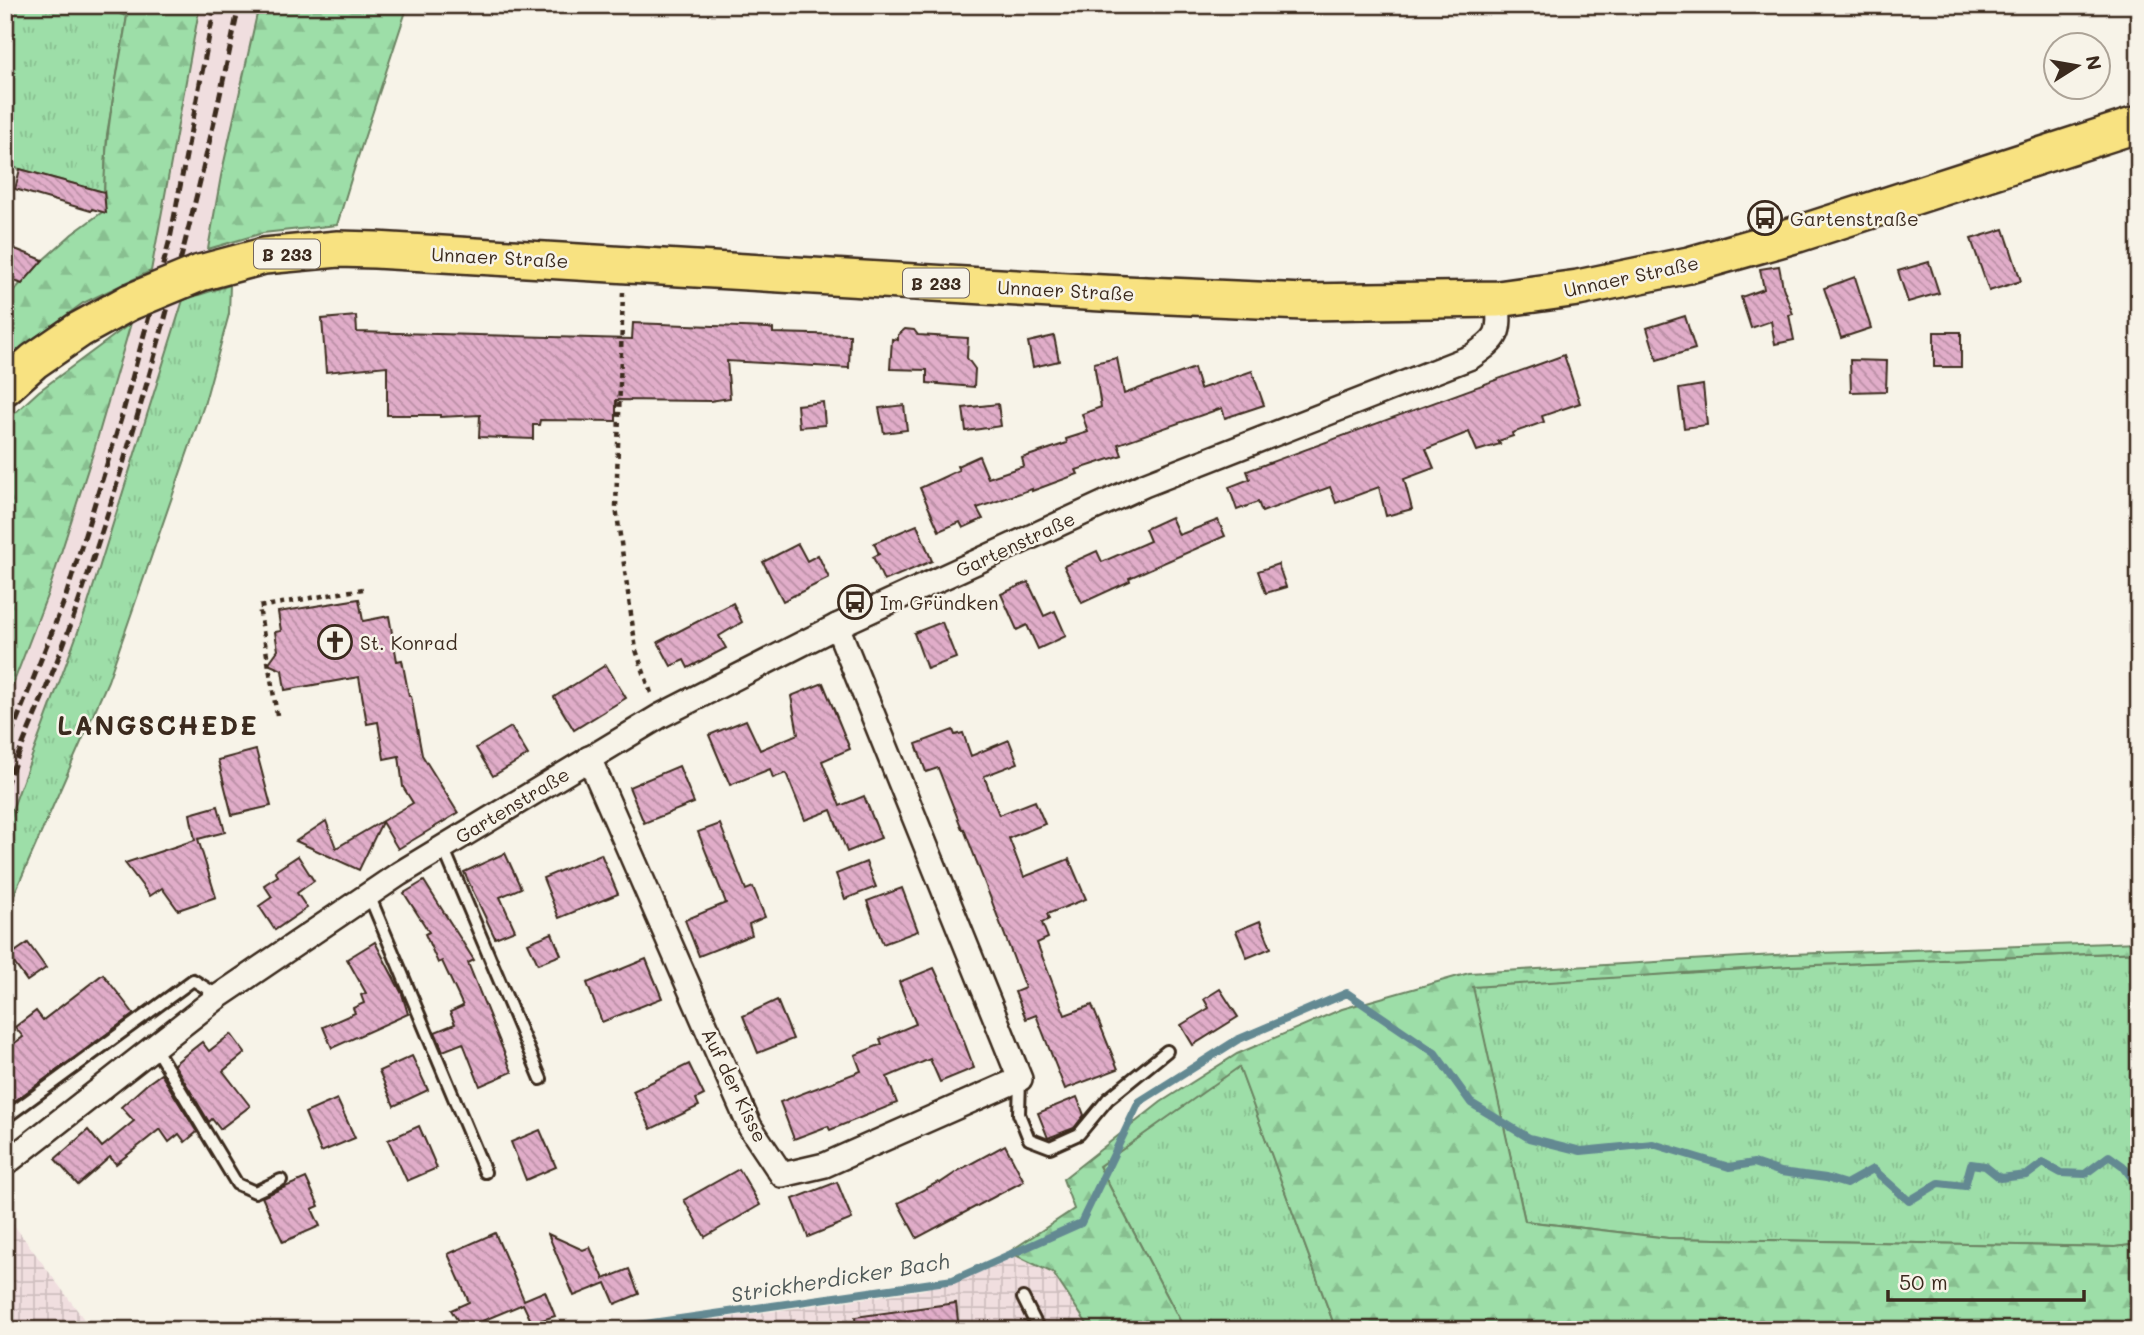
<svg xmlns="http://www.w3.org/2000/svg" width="2144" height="1335" font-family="Mali,sans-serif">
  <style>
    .built { fill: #f0dedf }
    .industrial { fill: url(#industrial-grid) }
    .grass { fill: url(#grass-tufts); stroke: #6c8463; stroke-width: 2 }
    .forest { fill: url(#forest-firs); stroke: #6c8463; stroke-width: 2 }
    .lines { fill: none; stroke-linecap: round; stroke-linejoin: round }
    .stream { stroke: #648992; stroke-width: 8 }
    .building { fill: url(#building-back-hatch); stroke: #3b2a1e; stroke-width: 2 }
    .lane-casing { stroke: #3b2a1e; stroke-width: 16 }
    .street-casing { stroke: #3b2a1e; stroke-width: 28 }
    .primary-casing { stroke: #3b2a1e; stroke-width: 40 }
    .path { stroke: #3b2a1e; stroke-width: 4.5; stroke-dasharray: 5 5; stroke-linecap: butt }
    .lane { stroke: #f7f3e8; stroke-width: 10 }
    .street { stroke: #f7f3e8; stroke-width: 23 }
    .primary { stroke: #f8e281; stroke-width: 35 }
    .rail { stroke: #3b2a1e; stroke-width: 5; stroke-dasharray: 10 5; stroke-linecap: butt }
    .primary-bridge-casing { stroke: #3b2a1e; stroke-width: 40; stroke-linecap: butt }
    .primary-bridge { stroke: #f8e281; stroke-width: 35 }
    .labels { text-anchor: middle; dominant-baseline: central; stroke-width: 5; stroke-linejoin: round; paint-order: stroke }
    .shield { fill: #f7f3e8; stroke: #73665b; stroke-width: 2 }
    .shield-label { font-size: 18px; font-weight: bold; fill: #3b2a1e }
    .poi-label { font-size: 19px; fill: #3b2a1e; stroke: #f7f3e8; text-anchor: start }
    .street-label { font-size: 19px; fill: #3b2a1e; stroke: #f7f3e8 }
    .water-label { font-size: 21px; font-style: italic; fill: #4f5958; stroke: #f7f3e8 }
    .district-label { font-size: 26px; font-weight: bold; letter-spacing: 2px; fill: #3b2a1e; stroke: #f7f3e8 }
  </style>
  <defs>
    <pattern id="industrial-grid" width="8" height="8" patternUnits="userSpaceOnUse" patternTransform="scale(1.75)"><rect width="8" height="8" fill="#f0dedf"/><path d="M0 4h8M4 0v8" fill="none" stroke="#cfbfbf"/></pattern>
    <pattern id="grass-tufts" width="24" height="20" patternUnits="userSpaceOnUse" patternTransform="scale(1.75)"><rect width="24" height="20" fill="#9ddea8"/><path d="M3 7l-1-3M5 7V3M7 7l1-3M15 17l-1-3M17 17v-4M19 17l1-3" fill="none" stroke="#88bf90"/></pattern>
    <pattern id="forest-firs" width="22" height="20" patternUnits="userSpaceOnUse" patternTransform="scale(1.75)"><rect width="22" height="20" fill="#9ddea8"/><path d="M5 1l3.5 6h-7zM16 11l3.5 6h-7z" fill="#88bf90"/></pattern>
    <pattern id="building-back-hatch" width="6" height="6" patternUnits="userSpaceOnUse" patternTransform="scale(1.75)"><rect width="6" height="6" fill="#e1adc9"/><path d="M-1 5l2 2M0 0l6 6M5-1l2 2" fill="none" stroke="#b88da3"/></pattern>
  </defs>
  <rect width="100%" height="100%" fill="#f7f3e8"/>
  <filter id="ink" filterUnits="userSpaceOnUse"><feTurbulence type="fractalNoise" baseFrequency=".0143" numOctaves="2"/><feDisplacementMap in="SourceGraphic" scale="14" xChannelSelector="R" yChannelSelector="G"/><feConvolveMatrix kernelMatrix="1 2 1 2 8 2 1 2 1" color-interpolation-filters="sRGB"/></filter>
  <g filter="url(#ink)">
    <path class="built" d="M200 5H260L208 249 193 297 183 300 86 610 5 829V705L48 593 94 450 131 323 151 271Z"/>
    <g class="industrial">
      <path d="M5 1213 92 1330H5Z"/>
      <path d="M1009 1252 1053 1273 1091 1330H639L923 1290Z"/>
    </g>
    <g class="grass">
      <path d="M5 5H121L120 13 127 16 107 134 104 192 5 165Z"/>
      <path d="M230 285 229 314 204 405 108 681 5 915V829L86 610 183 300Z"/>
      <path d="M2139 952V1244L2115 1247 1668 1238 1525 1221 1472 986 1789 966Z"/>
      <path d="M1239 1066 1336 1330H1185L1099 1166Z"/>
    </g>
    <g class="forest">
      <path d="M121 5H200L151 271 83 303 24 346 5 363V300L43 260 72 234 105 210C101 145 117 80 127 16L120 14Z"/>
      <path d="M259 5H408L356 163 337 225 263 233 208 249 221 176Z"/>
      <path d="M131 323 94 450 48 593 5 705V422L39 391Z"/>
      <path d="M2139 942V952L1789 966 1473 987 1525 1221 1668 1238 2115 1247 2139 1244V1330H1336L1239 1067 1099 1166 1185 1330H1091L1053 1273 1009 1252 1074 1209 1063 1179 1161 1102 1237 1054 1342 1009 1469 973 1791 954Z"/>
    </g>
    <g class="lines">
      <g class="stream">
        <path d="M172 1330 191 1328 195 1330"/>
        <path d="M603 1330 953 1280 1081 1223 1139 1102 1237 1040 1347 993 1435 1053 1471 1103 1529 1138 1581 1151 1653 1144 1729 1167 1754 1163 1781 1172 1826 1178 1846 1184 1873 1169 1909 1201 1939 1183 1965 1186 1971 1164 1985 1166 2000 1178 2027 1175 2043 1163 2061 1173 2085 1174 2109 1156 2123 1166 2139 1188"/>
      </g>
    </g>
    <g class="building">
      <path d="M20 169 104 192 106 213 92 209 91 211 15 189Z"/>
      <path d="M2004 229 2021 281 1989 291 1971 239Z"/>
      <path d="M5 245 43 260 22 284 5 277Z"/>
      <path d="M1929 262 1939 293 1908 302 1898 271Z"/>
      <path d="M1779 266 1783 287 1793 314 1789 315 1794 340 1775 344 1771 321 1751 328 1741 297 1764 289 1760 269Z"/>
      <path d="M1855 277 1871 328 1841 338 1824 288Z"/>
      <path d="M356 316 357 332 632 339 633 323 768 328 773 329V333L850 335 849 368 727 361 730 398 710 401 616 400V421L540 420 539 425H533V439L479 437 480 415 440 417V415H387V366L326 372 322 319Z"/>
      <path d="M1685 316 1695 349 1657 360 1647 328Z"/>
      <path d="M905 329 914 330 918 335 968 338 967 358 975 369 974 387 927 383V370L890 369 892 339 898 340V335Z"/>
      <rect x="1934" y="332" width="27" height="35"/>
      <path d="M1054 336 1059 361 1033 367 1028 342Z"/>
      <path d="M1564 355 1580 403 1542 416 1544 422 1512 433 1513 436 1498 441 1500 444 1477 451 1469 432 1426 449 1434 468 1404 479 1412 509 1386 516 1379 487 1336 503 1330 487 1262 512 1258 502 1237 510 1229 487 1250 479 1247 471Z"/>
      <path d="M1117 358 1124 394 1194 368 1200 389 1252 371 1264 405 1225 418 1222 408 1118 444 1122 455 1076 470 1078 474 1032 491V489L977 508 983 519 963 528 960 522 939 531 920 488 959 470 957 466 979 456 988 478 1024 466 1022 458 1067 443 1066 439 1088 432 1082 414 1101 407 1094 363Z"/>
      <path d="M1850 360 1887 361 1886 391 1851 392Z"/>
      <path d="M1703 385 1707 425 1684 428 1679 389Z"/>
      <path d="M823 402 825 425 799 427 797 405Z"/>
      <path d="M998 404 1001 426 966 431 963 408Z"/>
      <path d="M904 405 907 430 884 433 879 408Z"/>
      <path d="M1171 517 1179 535 1218 520 1225 536 1129 578 1130 581 1082 603 1064 566 1097 551 1102 562 1150 541 1145 529Z"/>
      <path d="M917 525 932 561 884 581 873 557 879 554 874 543Z"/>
      <path d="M798 544 807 561 818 555 829 578 783 601 763 562Z"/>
      <path d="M1278 564 1286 587 1266 593 1258 571Z"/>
      <path d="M1028 582 1044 616 1055 611 1066 636 1038 649 1027 625 1017 630 1001 594Z"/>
      <path d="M359 599 363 621 389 616 397 661 402 660 409 696H411L422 755 458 813 398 849 382 822 359 870 296 841 326 821 336 848 413 803 403 787 399 756 384 759 378 722 367 724 359 677 285 690 282 670 268 664 278 650 275 632 281 631 278 612Z"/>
      <path d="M733 603 742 622 719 636 726 648 688 668 684 660 671 666 658 642Z"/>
      <path d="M942 622 956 658 927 669 914 633Z"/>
      <path d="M606 665 626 698 574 730 554 697Z"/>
      <path d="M823 683 850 749 822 761 840 806 864 796 881 838 847 852 831 810 805 820 786 773 773 778 770 769 730 785 709 735 746 720 760 750 798 734 791 696Z"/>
      <path d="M511 727 528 755 493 776 476 748Z"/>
      <path d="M953 730 955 735 963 733 971 756 1009 740 1018 763 984 776 999 815 1035 801 1045 824 1009 838 1024 877 1069 859 1086 899 1047 914 1049 919 1042 923 1048 938 1037 943 1065 1015 1092 1005 1118 1069 1065 1089 1036 1015 1026 1019 1015 992 1025 988 964 829H962L938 768 926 772 916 744Z"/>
      <path d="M256 750 271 806 232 815 218 760Z"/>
      <path d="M679 766 694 803 644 823 629 787Z"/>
      <path d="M218 806 225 832 198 839 216 897 178 910 162 888 150 896 125 863 195 840 190 814Z"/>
      <path d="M720 824 746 890 753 887 765 917 749 924 752 935 699 956 685 920 726 903 698 832Z"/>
      <path d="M505 853 521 888 500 897 515 930 495 938 464 872Z"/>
      <path d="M601 854 618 894 559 918 543 878Z"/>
      <path d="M298 856 314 881 297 893 307 908 275 930 259 906 272 897 264 885 278 876 275 871Z"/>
      <path d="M866 862 876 887 845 899 836 874Z"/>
      <path d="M424 881 474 960 468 963 512 1072 480 1086 463 1043 443 1051 435 1032 455 1024 450 1012 463 1006 442 961 438 963 425 934 429 932 404 893Z"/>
      <path d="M902 888 918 931 883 944 867 901Z"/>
      <path d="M1260 921 1271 948 1247 958 1236 931Z"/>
      <path d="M552 933 561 955 538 964 528 943Z"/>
      <path d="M375 942 402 994 408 1014 332 1048 323 1027 355 1013 353 1008 364 1003 361 995 366 993 347 959Z"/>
      <path d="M28 943 46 968 27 981 9 956Z"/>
      <path d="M646 959 662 998 602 1022 587 983Z"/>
      <path d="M934 968 946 994 974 1068 940 1082 930 1059 887 1077 897 1103 830 1130 828 1126 794 1139 780 1102 861 1071 855 1055 882 1044 880 1039 916 1024 899 982Z"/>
      <path d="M103 974 134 1014 5 1108V1050L23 1037 15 1027 36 1011 43 1020Z"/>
      <path d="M1220 989 1238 1017 1193 1045 1181 1025 1209 1008 1204 999Z"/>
      <path d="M777 1000 793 1039 758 1053 743 1016Z"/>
      <path d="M231 1034 245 1053 223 1071 250 1106 220 1129 212 1119 209 1122 174 1064 202 1042 209 1051Z"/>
      <path d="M412 1056 428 1090 394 1106 379 1071Z"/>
      <path d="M689 1064 704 1095 696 1099 699 1106 651 1129 633 1091Z"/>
      <path d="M161 1074 197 1132 185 1142 179 1134 169 1142 160 1129 116 1164 110 1157 78 1185 55 1159 88 1130 102 1147 134 1121 121 1107 147 1084Z"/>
      <path d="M1077 1097 1084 1115 1074 1128 1048 1138 1038 1113Z"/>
      <path d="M337 1099 355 1138 321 1152 305 1113Z"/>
      <path d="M419 1126 437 1168 407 1181 388 1140Z"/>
      <path d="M540 1130 556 1167 526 1180 511 1142Z"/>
      <path d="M1005 1145 1024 1181 917 1238 898 1203 938 1182 940 1183 961 1169Z"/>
      <path d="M739 1169 760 1205 705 1237 684 1200Z"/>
      <path d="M306 1178 319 1206 312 1209 320 1226 283 1242 262 1197Z"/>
      <path d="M837 1182 852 1219 808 1237 793 1199Z"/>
      <path d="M495 1233 524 1300 545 1291 555 1316 532 1323 523 1304 463 1329 451 1310 469 1302 448 1254Z"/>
      <path d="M548 1234 583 1250 590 1247 604 1279 629 1269 639 1294 615 1304 606 1283 574 1296Z"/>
      <path d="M956 1303 959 1330H856L855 1317Z"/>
    </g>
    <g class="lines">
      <g class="lane-casing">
        <g id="lane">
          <path d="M443 847 541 1079"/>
          <path d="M369 895 485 1172"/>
          <path d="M154 1046 237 1184 255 1192 281 1180"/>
          <path d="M1020 1079 1019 1114 1029 1139 1050 1147 1079 1134 1108 1099 1167 1051"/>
          <path d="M5 1118 193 980 219 996"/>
          <path d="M1023 1298 1039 1330"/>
        </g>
      </g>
      <g class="street-casing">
        <g id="street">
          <path d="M589 758 750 1127 782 1175 825 1165 1020 1079 837 626"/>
          <path d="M5 1164 219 996 399 874 660 716 837 626 1144 485 1471 357C1501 336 1500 334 1498 299"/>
        </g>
      </g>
      <g class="primary-casing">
        <g id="primary">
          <path d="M200 273 264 256 338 249 375 250 1102 293 1304 302 1498 299 1578 288 1689 265 1798 234 2139 124"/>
          <path d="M5 387 34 361 79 330 130 302"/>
        </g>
      </g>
      <g class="path">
        <path d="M623 292 616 507 636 650 652 696"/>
        <path d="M277 715 259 607 363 589"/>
      </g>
      <use href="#lane" class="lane"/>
      <use href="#street" class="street"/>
      <use href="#primary" class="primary"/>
      <g class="rail">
        <path d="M5 750 65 599 121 419 170 239 215 5"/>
        <path d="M5 787C30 726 57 666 78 604 144 409 198 208 239 5"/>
      </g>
      <g class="primary-bridge-casing">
        <path id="primary-bridge" d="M130 302 200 273"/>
      </g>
      <use href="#primary-bridge" class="primary-bridge"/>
    </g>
  </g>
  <defs>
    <g id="bus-ring" transform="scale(1.75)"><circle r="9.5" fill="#f7f3e8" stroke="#3b2a1e" stroke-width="1.5"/><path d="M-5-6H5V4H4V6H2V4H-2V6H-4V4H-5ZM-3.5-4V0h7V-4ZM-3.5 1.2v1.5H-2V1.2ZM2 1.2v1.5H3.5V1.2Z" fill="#3b2a1e"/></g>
    <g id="church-ring" transform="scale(1.75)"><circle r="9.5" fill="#f7f3e8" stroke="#3b2a1e" stroke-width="1.5"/><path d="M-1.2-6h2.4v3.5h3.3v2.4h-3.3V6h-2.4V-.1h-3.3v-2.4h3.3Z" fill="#3b2a1e"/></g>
  </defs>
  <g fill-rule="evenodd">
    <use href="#bus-ring" x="1765" y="218"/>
    <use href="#bus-ring" x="855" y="602"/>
    <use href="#church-ring" x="335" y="642"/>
  </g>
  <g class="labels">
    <g class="shield">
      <rect x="254" y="239.5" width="66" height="29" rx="5"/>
      <rect x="903" y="268.5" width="66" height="29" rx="5"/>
    </g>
    <g class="shield-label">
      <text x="287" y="254">B 233</text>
      <text x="936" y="283">B 233</text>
    </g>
    <g class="poi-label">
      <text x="1790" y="218">Gartenstraße</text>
      <text x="880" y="602">Im Gründken</text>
      <text x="360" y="642">St. Konrad</text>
    </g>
    <g class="street-label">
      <text transform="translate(500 257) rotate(3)">Unnaer Straße</text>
      <text transform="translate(1631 276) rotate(-12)">Unnaer Straße</text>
      <text transform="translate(1066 290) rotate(3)">Unnaer Straße</text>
      <text transform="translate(1015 544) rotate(-25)">Gartenstraße</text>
      <text transform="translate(512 805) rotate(-31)">Gartenstraße</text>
      <text transform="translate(735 1085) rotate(64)">Auf der Kisse</text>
    </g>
    <g class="water-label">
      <text transform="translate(840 1277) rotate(-9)">Strickherdicker Bach</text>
    </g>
    <g class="district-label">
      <text x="158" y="725">LANGSCHEDE</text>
    </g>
  </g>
  <rect width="2144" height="1335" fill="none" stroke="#f7f3e8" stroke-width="28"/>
  <rect x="14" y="14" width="2116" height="1307" fill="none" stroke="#3b2a1e" stroke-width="2.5" filter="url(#ink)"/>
  <g transform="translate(2077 66) rotate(79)"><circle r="33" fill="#f7f3e8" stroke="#aca397" stroke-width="2"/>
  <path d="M0-5L12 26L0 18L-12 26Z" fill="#3b2a1e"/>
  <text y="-10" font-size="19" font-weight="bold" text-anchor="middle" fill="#3b2a1e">N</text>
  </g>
  <path d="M1888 1290v10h196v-10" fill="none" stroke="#3b2a1e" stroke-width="3.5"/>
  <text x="1899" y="1290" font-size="21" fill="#3b2a1e" stroke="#f7f3e8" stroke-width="5" paint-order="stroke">50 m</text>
</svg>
